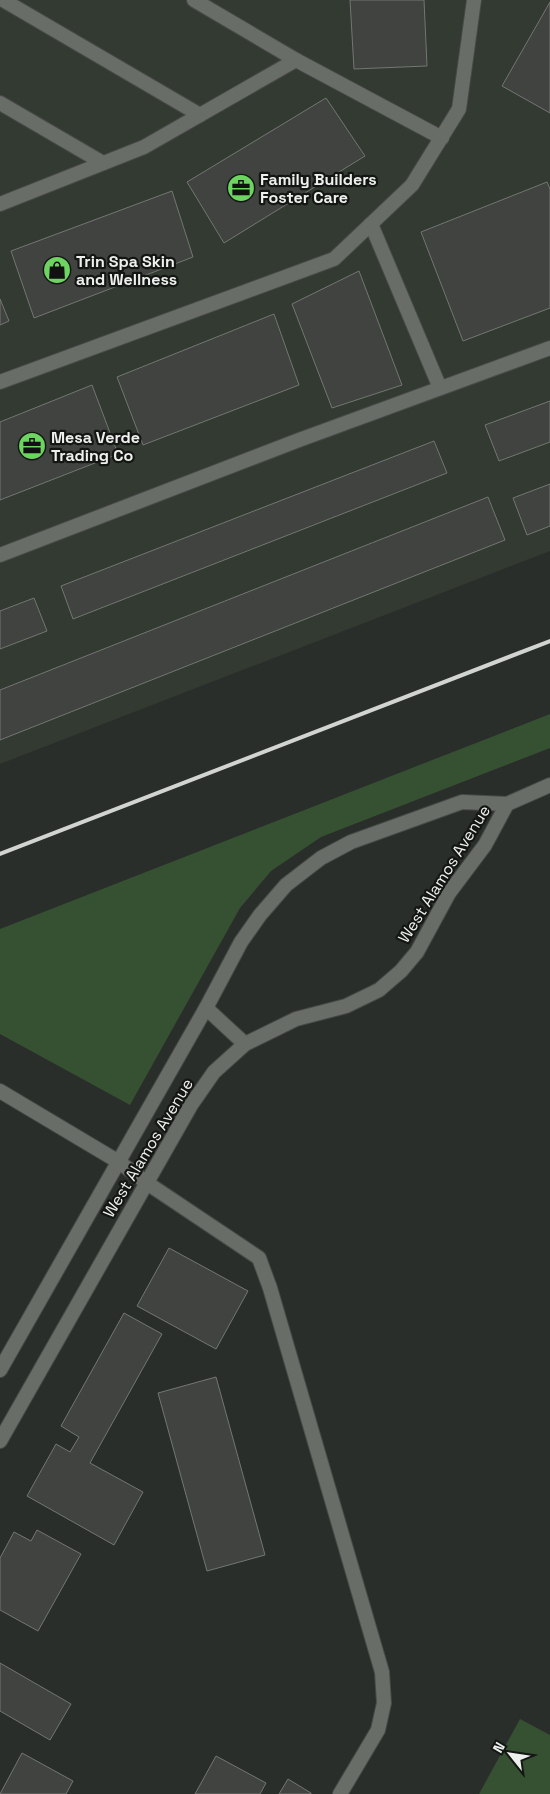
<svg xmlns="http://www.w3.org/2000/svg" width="550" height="1794" font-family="'Space Grotesk',sans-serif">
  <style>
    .built { fill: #323a31 }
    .green { fill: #365132 }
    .building { fill: #40433f; stroke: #737772 }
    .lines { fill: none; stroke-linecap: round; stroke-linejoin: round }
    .service-casing { stroke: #484a48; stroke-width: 16 }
    .minor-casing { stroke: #484a48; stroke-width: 16 }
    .service { stroke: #696d68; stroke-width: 14 }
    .minor { stroke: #696d68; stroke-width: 14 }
    .rail { stroke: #d2d4d2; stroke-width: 4 }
    .labels { text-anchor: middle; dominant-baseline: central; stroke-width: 4.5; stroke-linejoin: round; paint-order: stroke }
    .poi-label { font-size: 16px; font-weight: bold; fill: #eef0ee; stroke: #141614; text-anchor: start }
    .street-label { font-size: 16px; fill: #eef0ee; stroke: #141614 }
  </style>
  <rect width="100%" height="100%" fill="#2a2e2a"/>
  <path class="built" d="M0 0H550V551L0 764Z"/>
  <g class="green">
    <path d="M550 714V748L321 837 271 871 240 908 130 1105 0 1034V929Z"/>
    <path d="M520 1719 550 1735V1794H479Z"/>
  </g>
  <g class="building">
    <path d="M350 0H424L427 66 354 69Z"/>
    <path d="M550 2V113L502 86Z"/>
    <path d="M326 98 365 156 224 243 187 182Z"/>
    <path d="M547 182 550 189V308L463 341 421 232Z"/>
    <path d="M172 191 193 257 34 318 11 251Z"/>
    <path d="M359 271 402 385 332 408 292 304Z"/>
    <path d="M0 299 9 321 0 325Z"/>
    <path d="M274 314 299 385 143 445 117 377Z"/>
    <path d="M92 385 118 454 0 500V422Z"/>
    <path d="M550 401V442L499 461 485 425Z"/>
    <path d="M434 441 447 473 73 619 61 586Z"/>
    <path d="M550 484V526L527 535 513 498Z"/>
    <path d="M488 497 505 540 0 740V690Z"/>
    <path d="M34 598 47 631 0 649V611Z"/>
    <path d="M169 1248 248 1291 216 1349 137 1306Z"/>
    <path d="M124 1313 162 1334 90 1463 143 1492 114 1545 27 1496 56 1444 70 1452 79 1437 61 1426Z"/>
    <path d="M216 1377 265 1555 207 1571 158 1393Z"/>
    <path d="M37 1530 81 1554 38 1631 0 1610V1558L14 1532 31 1541Z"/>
    <path d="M0 1663 71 1704 50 1740 0 1711Z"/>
    <path d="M22 1753 73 1781 66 1794H0Z"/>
    <path d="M216 1756 266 1783 260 1794H195Z"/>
    <path d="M288 1779 311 1793V1794H279Z"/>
  </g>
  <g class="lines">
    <g class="service-casing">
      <g id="service">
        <path d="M3 0 200 115"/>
        <path d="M296 60 442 138"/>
        <path d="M0 103 103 163"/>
        <path d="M0 204 144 147 296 60 194 0"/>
        <path d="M371 224 440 388"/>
        <path d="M0 555 299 440 550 348"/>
      </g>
    </g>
    <g class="minor-casing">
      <g id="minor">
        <path d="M0 382 334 259 412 185 459 109 474 0"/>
        <path d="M206 1008 245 1044"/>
        <path d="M0 1091 119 1162 147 1183 259 1258 270 1288 382 1672 384 1703 378 1730 340 1794"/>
        <path d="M0 1370 206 1008 241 942 260 915 286 885 321 858 351 842 462 802 507 804 550 785"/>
        <path d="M0 1441 191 1105 214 1072 245 1044 296 1019 346 1006 379 990 401 971 417 952 449 893 485 845 507 804"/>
      </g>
    </g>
    <use href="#service" class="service"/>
    <use href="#minor" class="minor"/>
    <path class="rail" d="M0 854 550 641"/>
  </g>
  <defs>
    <g id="office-disc" transform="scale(1.4375)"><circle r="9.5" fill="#6dd361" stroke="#141614"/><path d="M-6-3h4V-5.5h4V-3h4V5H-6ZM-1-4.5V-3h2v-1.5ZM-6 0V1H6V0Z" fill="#111"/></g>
    <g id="shop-disc" transform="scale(1.4375)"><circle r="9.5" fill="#6dd361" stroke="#141614"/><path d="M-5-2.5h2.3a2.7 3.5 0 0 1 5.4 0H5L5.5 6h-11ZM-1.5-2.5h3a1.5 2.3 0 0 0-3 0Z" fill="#111"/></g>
  </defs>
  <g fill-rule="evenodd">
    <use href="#office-disc" x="241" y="188"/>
    <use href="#shop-disc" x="57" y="270"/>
    <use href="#office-disc" x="32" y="446"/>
  </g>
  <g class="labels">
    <g class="poi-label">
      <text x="260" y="179">Family Builders<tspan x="260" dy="18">Foster Care</tspan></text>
      <text x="76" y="261">Trin Spa Skin<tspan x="76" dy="18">and Wellness</tspan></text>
      <text x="51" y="437">Mesa Verde<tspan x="51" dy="18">Trading Co</tspan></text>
    </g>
    <g class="street-label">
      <text transform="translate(444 874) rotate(-58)">West Alamos Avenue</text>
      <text transform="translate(148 1148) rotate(-59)">West Alamos Avenue</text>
    </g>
  </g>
  <g transform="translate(510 1754) rotate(300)" stroke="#141614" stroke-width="4" paint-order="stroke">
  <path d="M0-4L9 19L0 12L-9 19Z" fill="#eef0ee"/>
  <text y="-8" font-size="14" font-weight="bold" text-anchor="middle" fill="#eef0ee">N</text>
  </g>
</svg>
